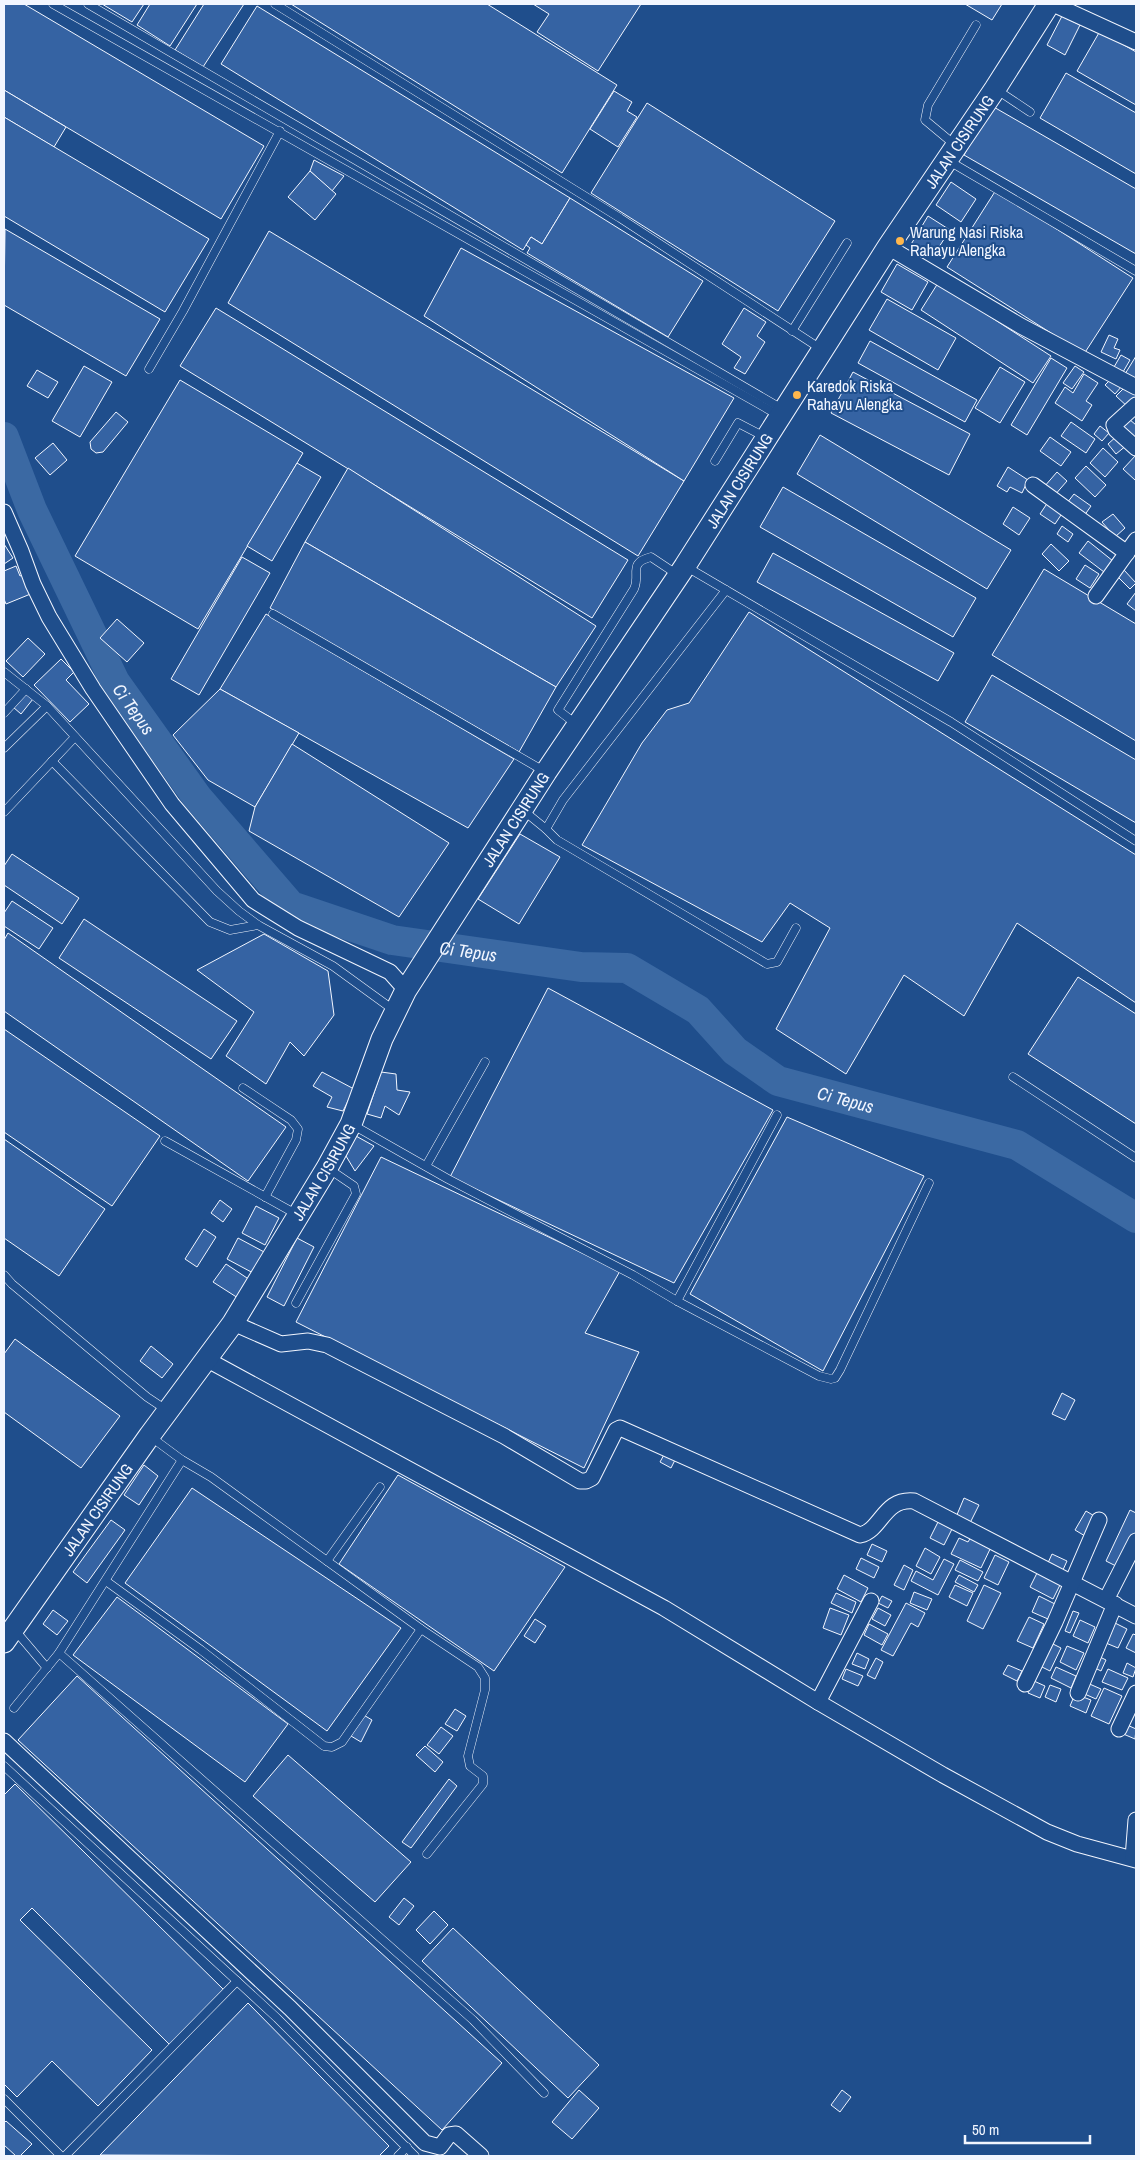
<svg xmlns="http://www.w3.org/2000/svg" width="1140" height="2160" font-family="'Archivo Narrow',sans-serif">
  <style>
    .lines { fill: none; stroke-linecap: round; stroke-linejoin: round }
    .river { stroke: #3b69a3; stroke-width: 30 }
    .building { fill: #3563a3; stroke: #f2f6ff }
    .service-casing { stroke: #f2f6ff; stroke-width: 9 }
    .minor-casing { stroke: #f2f6ff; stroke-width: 17 }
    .secondary-casing { stroke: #f2f6ff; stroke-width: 23 }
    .service { stroke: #1f4e8c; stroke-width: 8 }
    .minor { stroke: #1f4e8c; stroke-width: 15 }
    .secondary { stroke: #1f4e8c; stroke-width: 21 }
    .poi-dot { fill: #ffb74d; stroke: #1f4e8c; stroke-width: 2 }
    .labels { text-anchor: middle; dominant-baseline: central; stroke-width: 4; stroke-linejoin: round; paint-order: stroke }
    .street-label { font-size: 16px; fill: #f2f6ff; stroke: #1f4e8c }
    .poi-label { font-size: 16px; fill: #f2f6ff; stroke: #1f4e8c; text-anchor: start }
    .water-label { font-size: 18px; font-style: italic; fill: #f2f6ff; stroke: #1f4e8c }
  </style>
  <rect width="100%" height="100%" fill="#1f4e8c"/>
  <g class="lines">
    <path class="river" id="s1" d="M4 437 32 510 115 682 197 797 291 906 392 940 581 967 627 968 698 1010 735 1051 778 1081 1017 1145 1136 1218"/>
  </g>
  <g class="building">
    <path d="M4 4H24L264 146 221 219 4 90Z"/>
    <path d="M102 4H144L132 22Z"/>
    <path d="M150 4H197L170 46 137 25Z"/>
    <path d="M204 4H244L203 67 175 50Z"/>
    <path d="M291 4H487L617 85 562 173Z"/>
    <path d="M533 4H641L598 71 537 32 549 14Z"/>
    <path d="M965 4H1002L992 20Z"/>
    <path d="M257 6 570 198 542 244 531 237 523 250 221 64Z"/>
    <path d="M1062 16 1080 25 1065 55 1047 45Z"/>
    <path d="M1100 31 1136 52V105L1077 71Z"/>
    <path d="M1066 73 1136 113V174L1040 118Z"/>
    <path d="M4 90 66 127 54 147 4 117Z"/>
    <path d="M614 91 632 102 627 111 637 117 618 147 590 129Z"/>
    <path d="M647 103 835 221 778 311 591 193Z"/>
    <path d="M992 106 1136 189V254L964 155Z"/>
    <path d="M4 117 209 239 165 312 4 216Z"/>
    <path d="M314 160 344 176 332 191 310 171Z"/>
    <path d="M310 171 336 194 315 220 288 197Z"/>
    <path d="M951 182 976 199 961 222 936 205Z"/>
    <path d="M996 190 1133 278 1084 354 947 267Z"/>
    <path d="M570 198 703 281 668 337 527 253 530 248 526 245 531 237 542 244Z"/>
    <path d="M928 216 950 230 937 250 930 246 925 255 910 246Z"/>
    <path d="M5 229 160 319 126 376 4 305Z"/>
    <path d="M269 231 684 481 638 556 228 303Z"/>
    <path d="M461 248 734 398 684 481 424 316Z"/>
    <path d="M897 264 928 282 912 310 881 292Z"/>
    <path d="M938 283 1051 356 1033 383 921 310Z"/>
    <path d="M887 299 956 338 938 370 869 330Z"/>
    <path d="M216 308 628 560 592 618 180 366Z"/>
    <path d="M744 308 766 322 757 336 765 342 745 374 734 368 741 357 722 344Z"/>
    <path d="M1109 335 1118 339 1114 348 1120 350 1116 359 1101 352Z"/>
    <path d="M870 341 977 400 965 422 858 363Z"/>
    <path d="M1121 355 1130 360 1123 372 1114 367Z"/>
    <path d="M1136 356V380L1125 374Z"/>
    <path d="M1051 358 1067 368 1027 435 1011 425Z"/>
    <path d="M84 366 112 382 80 437 52 421Z"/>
    <path d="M1075 366 1084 372 1072 389 1063 383Z"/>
    <path d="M1000 367 1025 382 1000 423 975 408Z"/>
    <path d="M37 370 58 382 48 398 27 386Z"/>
    <path d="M853 372 970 434 949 475 831 413Z"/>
    <path d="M1084 374 1098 383 1086 401 1092 405 1082 421 1055 403 1065 387 1073 393Z"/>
    <path d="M1113 377 1122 386 1115 394 1105 385Z"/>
    <path d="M180 380 303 453 198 629 75 556Z"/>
    <path d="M1127 385 1136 394V401L1129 408 1116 396Z"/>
    <path d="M116 412 128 422 103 452 96 453 91 449 90 442Z"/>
    <path d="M1129 419 1136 425V440L1121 427Z"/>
    <path d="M1071 422 1095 439 1086 453 1061 436Z"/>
    <path d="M1100 426 1109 433 1102 441 1094 434Z"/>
    <path d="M820 435 1011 550 987 589 797 474Z"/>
    <path d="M1118 435 1127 445 1116 454 1108 444Z"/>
    <path d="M1050 437 1071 452 1061 466 1040 451Z"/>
    <path d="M53 443 67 460 50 475 35 458Z"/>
    <path d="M1103 448 1118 462 1105 477 1090 463Z"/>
    <path d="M1136 455V478L1135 480 1123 469Z"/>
    <path d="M297 463 321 477 272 561 247 546Z"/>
    <path d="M1086 466 1106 485 1095 497 1075 478Z"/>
    <path d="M1008 467 1028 480 1022 493 1010 487 1007 492 997 486Z"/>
    <path d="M348 468 596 626 556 687 305 542Z"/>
    <path d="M1057 472 1067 481 1054 496 1044 487Z"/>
    <path d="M783 487 976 598 953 637 760 527Z"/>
    <path d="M1074 494 1091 506 1084 516 1067 503Z"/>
    <path d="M1050 499 1065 509 1055 524 1040 514Z"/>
    <path d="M1013 507 1030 518 1019 535 1003 524Z"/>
    <path d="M1113 514 1125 528 1115 537 1102 522Z"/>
    <path d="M1062 526 1073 534 1068 542 1057 534Z"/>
    <path d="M1088 541 1113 561 1104 572 1079 553Z"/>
    <path d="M305 542 556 687 519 752 270 608Z"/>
    <path d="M4 544 13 558 4 564Z"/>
    <path d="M1051 544 1069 561 1059 571 1042 554Z"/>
    <path d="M773 553 954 653 938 681 757 582Z"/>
    <path d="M242 557 270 573 199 695 171 679Z"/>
    <path d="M1085 565 1099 574 1090 588 1076 579Z"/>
    <path d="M16 566 20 576 25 574 33 593 6 604 4 599V571Z"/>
    <path d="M1044 569 1136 624V741L992 655Z"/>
    <path d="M1124 570 1136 583 1130 589 1118 577Z"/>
    <path d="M1136 592V611L1127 604Z"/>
    <path d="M749 612 1136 855V1003L1017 923 964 1016 904 975 846 1074 776 1029 830 928 790 903 762 942 582 845 642 743 667 710 689 703Z"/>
    <path d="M266 614 514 759 468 828 220 689Z"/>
    <path d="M117 619 144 643 127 662 100 638Z"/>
    <path d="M28 638 45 654 23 677 6 661Z"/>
    <path d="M61 659 74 672 66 680 89 704 70 722 34 685Z"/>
    <path d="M992 675 1136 760V823L965 722Z"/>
    <path d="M220 689 299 733 255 807 208 780 173 735Z"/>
    <path d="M25 693 33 699 21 714 13 707Z"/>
    <path d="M292 744 449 843 399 917 249 831 255 807Z"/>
    <path d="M520 834 560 857 519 924 478 899Z"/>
    <path d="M12 854 79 898 62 924 4 885V866Z"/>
    <path d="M12 901 53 928 39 949 4 926V913Z"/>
    <path d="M84 919 237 1021 211 1059 59 958Z"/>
    <path d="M8 933 286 1127 248 1181 4 1011V940Z"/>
    <path d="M264 934 328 971 334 1015 304 1056 290 1042 266 1084 226 1056 254 1012 197 970Z"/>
    <path d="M1078 977 1136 1014V1124L1028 1054Z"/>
    <path d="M548 988 773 1110 674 1283 450 1177Z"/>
    <path d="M4 1029 160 1136 112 1206 4 1132Z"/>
    <path d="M322 1072 354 1089 343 1111 327 1107 332 1097 313 1086Z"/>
    <path d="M381 1072 396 1074 397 1090 410 1092 399 1115 385 1106 381 1118 367 1114Z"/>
    <path d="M787 1117 924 1176 823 1371 690 1294Z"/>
    <path d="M356 1136 374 1146 355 1171 346 1156Z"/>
    <path d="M4 1139 105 1209 59 1276 4 1238Z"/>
    <path d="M381 1157 620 1271 585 1333 639 1352 584 1468 296 1322Z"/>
    <path d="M220 1200 232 1209 223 1222 211 1213Z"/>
    <path d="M256 1206 279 1218 265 1245 242 1233Z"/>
    <path d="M204 1229 216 1237 197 1267 185 1259Z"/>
    <path d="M238 1238 266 1253 255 1274 227 1259Z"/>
    <path d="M297 1238 314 1247 284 1306 267 1297Z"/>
    <path d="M226 1264 250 1280 238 1298 213 1282Z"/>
    <path d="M15 1339 120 1416 81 1468 4 1412V1354Z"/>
    <path d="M151 1346 173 1364 162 1378 140 1361Z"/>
    <path d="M1062 1393 1075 1400 1065 1420 1052 1414Z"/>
    <path d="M666 1451 677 1456 671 1468 660 1462Z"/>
    <path d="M144 1465 158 1476 139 1505 124 1495Z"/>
    <path d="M398 1475 565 1567 494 1671 339 1564Z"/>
    <path d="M192 1488 401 1628 327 1731 125 1583Z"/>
    <path d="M964 1498 979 1505 970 1523 956 1517Z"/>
    <path d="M1130 1510 1136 1513V1533L1120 1568 1106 1561Z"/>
    <path d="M1086 1511 1096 1517 1085 1536 1075 1530Z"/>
    <path d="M111 1520 125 1530 87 1583 73 1572Z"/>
    <path d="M939 1520 953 1527 944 1545 930 1538Z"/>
    <path d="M972 1535 992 1545 981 1568 951 1554 959 1538 968 1542Z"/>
    <path d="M872 1544 887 1551 882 1562 867 1555Z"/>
    <path d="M925 1548 940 1557 931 1574 916 1566Z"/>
    <path d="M1052 1554 1067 1561 1062 1572 1047 1565Z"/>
    <path d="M995 1555 1009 1562 998 1585 984 1578Z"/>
    <path d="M861 1558 879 1567 874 1578 856 1569Z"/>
    <path d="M944 1559 954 1564 938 1595 911 1581 916 1571 933 1580Z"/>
    <path d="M960 1560 983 1572 978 1581 955 1570Z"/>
    <path d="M904 1565 913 1570 904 1590 894 1585Z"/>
    <path d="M1038 1571 1061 1583 1053 1599 1030 1587Z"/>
    <path d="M844 1575 868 1588 861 1602 837 1589Z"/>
    <path d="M959 1575 978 1585 974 1592 955 1582Z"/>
    <path d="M955 1585 973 1593 967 1606 949 1597Z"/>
    <path d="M984 1585 1001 1593 983 1629 967 1621Z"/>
    <path d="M914 1592 932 1599 927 1610 910 1603Z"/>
    <path d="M836 1593 856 1602 852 1613 831 1603Z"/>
    <path d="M882 1596 892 1601 888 1608 878 1603Z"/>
    <path d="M1039 1596 1055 1604 1048 1619 1032 1612Z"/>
    <path d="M117 1597 288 1724 245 1782 73 1655Z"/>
    <path d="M906 1603 925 1613 918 1627 911 1623 893 1656 881 1650Z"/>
    <path d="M830 1608 849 1615 841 1635 823 1628Z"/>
    <path d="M878 1608 891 1615 885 1626 872 1619Z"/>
    <path d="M53 1610 68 1621 57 1635 43 1624Z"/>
    <path d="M1073 1611 1079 1613 1070 1633 1065 1631Z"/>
    <path d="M1029 1617 1044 1624 1033 1648 1017 1641Z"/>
    <path d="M535 1619 546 1626 535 1643 524 1636Z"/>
    <path d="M1080 1620 1095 1627 1088 1643 1073 1636Z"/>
    <path d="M1111 1621 1127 1629 1118 1648 1101 1641Z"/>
    <path d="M869 1624 888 1634 882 1645 864 1635Z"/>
    <path d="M1133 1634 1136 1635V1653L1126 1648Z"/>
    <path d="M1051 1643 1061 1648 1050 1671 1040 1666Z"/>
    <path d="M1067 1646 1084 1653 1076 1670 1060 1662Z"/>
    <path d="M857 1653 869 1659 865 1669 852 1664Z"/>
    <path d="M1096 1655 1106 1660 1101 1671 1091 1666Z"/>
    <path d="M876 1658 883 1662 875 1679 867 1675Z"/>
    <path d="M1127 1663 1136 1668 1133 1677 1123 1673Z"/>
    <path d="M1008 1665 1022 1671 1017 1681 1003 1674Z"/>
    <path d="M1056 1667 1076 1676 1071 1688 1051 1678Z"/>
    <path d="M846 1669 863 1676 858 1686 842 1679Z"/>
    <path d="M1108 1669 1128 1678 1122 1690 1102 1682Z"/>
    <path d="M77 1676 502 2063 442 2130 18 1740Z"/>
    <path d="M1034 1681 1045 1686 1040 1698 1028 1693Z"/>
    <path d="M1085 1682 1101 1689 1096 1699 1080 1692Z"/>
    <path d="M1050 1685 1061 1689 1056 1702 1045 1697Z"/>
    <path d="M1104 1688 1122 1696 1109 1724 1091 1716Z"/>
    <path d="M1075 1694 1091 1700 1086 1713 1070 1706Z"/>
    <path d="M455 1709 466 1716 457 1731 445 1724Z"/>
    <path d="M362 1714 372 1720 361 1742 351 1736Z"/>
    <path d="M1125 1724 1136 1729 1135 1739 1121 1733Z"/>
    <path d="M441 1727 453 1736 439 1754 427 1745Z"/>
    <path d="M425 1746 443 1762 435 1772 416 1755Z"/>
    <path d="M288 1755 411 1862 375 1902 253 1796Z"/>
    <path d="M449 1779 457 1786 411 1848 402 1842Z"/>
    <path d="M15 1784 224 1990 170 2045 32 1908 20 1920 152 2050 98 2106 52 2061 17 2097 4 2084V1795Z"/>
    <path d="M404 1898 414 1906 399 1925 389 1917Z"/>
    <path d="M434 1911 448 1925 430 1944 416 1930Z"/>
    <path d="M453 1928 599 2065 568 2098 422 1961Z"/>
    <path d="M248 2003 389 2146 379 2156 100 2155Z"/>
    <path d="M579 2090 599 2108 572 2139 552 2122Z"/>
    <path d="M842 2090 851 2097 840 2112 831 2105Z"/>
    <path d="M6 2121 32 2144 20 2156H16L4 2145V2123Z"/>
  </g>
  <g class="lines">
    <g class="service-casing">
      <g id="service">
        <path d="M53 4 780 416"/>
        <path d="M88 4 784 410"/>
        <path d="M275 4 620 218 821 349"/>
        <path d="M997 90 1030 112"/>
        <path d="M955 145 925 120 928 105 976 25"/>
        <path d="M949 161 1136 271"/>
        <path d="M792 331 847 243"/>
        <path d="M149 369 183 311 280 131"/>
        <path d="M715 461 738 423 765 437"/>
        <path d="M685 566 951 722 1136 841"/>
        <path d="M726 590 563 800 546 829 557 840 767 964 777 962 796 928"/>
        <path d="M273 614 544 771"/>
        <path d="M4 672 47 706 217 891 239 911 258 925 333 966 395 1011"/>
        <path d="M4 713 26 689"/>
        <path d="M576 724 558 710 634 589C641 574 627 563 651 557L678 575"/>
        <path d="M4 748 47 706"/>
        <path d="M52 761 210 922 230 930 258 925"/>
        <path d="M524 811 546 829"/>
        <path d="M4 812 75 737"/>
        <path d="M1013 1077 1136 1158"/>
        <path d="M243 1088 291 1120 298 1129 296 1140 265 1197"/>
        <path d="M353 1125 448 1179 633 1275 677 1301 819 1376 831 1379 835 1378 840 1370 929 1183"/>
        <path d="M165 1141 296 1214"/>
        <path d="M426 1166 485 1062"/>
        <path d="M4 1275 12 1284 147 1397 168 1411"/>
        <path d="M677 1301 777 1115"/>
        <path d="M296 1303 356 1194 354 1186 329 1169"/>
        <path d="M151 1437 182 1460 211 1477 421 1629 478 1667 485 1678V1690L468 1756 470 1766 483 1776V1784L427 1854"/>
        <path d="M327 1561 380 1487"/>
        <path d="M106 1581 201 1650 324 1746 332 1747 342 1742 421 1629"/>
        <path d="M14 1629 47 1668"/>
        <path d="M59 1653 473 2020 544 2093"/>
        <path d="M14 1708 59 1653 182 1460"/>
        <path d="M4 1766 277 2018 415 2156"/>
        <path d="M4 2099 61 2156"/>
        <path d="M65 2156 237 1981"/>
        <path d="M398 2156 407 2147"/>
      </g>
    </g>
    <g class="minor-casing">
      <g id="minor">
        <path d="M1053 4 1136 42"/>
        <path d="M888 247 1021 326 1136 387"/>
        <path d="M1136 405 1114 425 1116 430 1136 448"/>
        <path d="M1033 485 1127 553"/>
        <path d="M4 512 21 551 33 584 49 617 93 689 172 804 253 900 298 928 390 972 406 990"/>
        <path d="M1096 596 1136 540"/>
        <path d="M233 1323 281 1344 308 1341 327 1345 504 1436 580 1481H586L592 1478 616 1430 620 1428 860 1535C882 1530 883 1498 914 1501L1136 1616"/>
        <path d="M206 1359 664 1608 818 1702 943 1775 1047 1832 1077 1844 1136 1860"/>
        <path d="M1106 1600 1136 1541"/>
        <path d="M1025 1684 1055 1622 1099 1520"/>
        <path d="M1078 1693 1115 1604"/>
        <path d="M818 1702 871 1601"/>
        <path d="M1119 1729 1136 1693"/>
        <path d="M4 1741 290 2008 425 2143 440 2147 449 2135 456 2134 481 2156"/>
        <path d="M1133 1858 1136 1820"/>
      </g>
    </g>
    <g class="secondary-casing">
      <g id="secondary">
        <path id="s2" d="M4 1642 150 1435 233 1323 327 1168 351 1124 382 1039 406 990 546 772 685 566 888 247 995 89 1049 4"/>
      </g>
    </g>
    <use href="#service" class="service"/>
    <use href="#minor" class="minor"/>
    <use href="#secondary" class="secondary"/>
  </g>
  <g class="poi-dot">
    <circle cx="900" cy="241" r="5"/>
    <circle cx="797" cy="395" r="5"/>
  </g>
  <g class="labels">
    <g class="street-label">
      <text stroke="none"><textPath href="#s2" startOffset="1782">JALAN CISIRUNG</textPath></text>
      <text stroke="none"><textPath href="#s2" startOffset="1378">JALAN CISIRUNG</textPath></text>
      <text stroke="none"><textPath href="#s2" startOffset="972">JALAN CISIRUNG</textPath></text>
      <text stroke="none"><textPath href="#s2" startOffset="569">JALAN CISIRUNG</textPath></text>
      <text stroke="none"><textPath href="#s2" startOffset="162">JALAN CISIRUNG</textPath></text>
    </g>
    <g class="poi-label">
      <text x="910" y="232">Warung Nasi Riska<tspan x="910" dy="18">Rahayu Alengka</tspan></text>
      <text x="807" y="386">Karedok Riska<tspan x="807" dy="18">Rahayu Alengka</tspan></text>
    </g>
    <g class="water-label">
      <text stroke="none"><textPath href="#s1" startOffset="302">Ci Tepus</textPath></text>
      <text stroke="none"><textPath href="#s1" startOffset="738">Ci Tepus</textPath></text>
      <text stroke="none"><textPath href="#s1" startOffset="1158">Ci Tepus</textPath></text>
    </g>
  </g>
  <rect width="1140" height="2160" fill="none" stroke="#f2f6ff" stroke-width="10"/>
  <path d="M965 2135v8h125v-8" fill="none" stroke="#f2f6ff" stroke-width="2.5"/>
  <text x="972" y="2135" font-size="15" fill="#f2f6ff" stroke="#1f4e8c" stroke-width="4" paint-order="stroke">50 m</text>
</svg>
